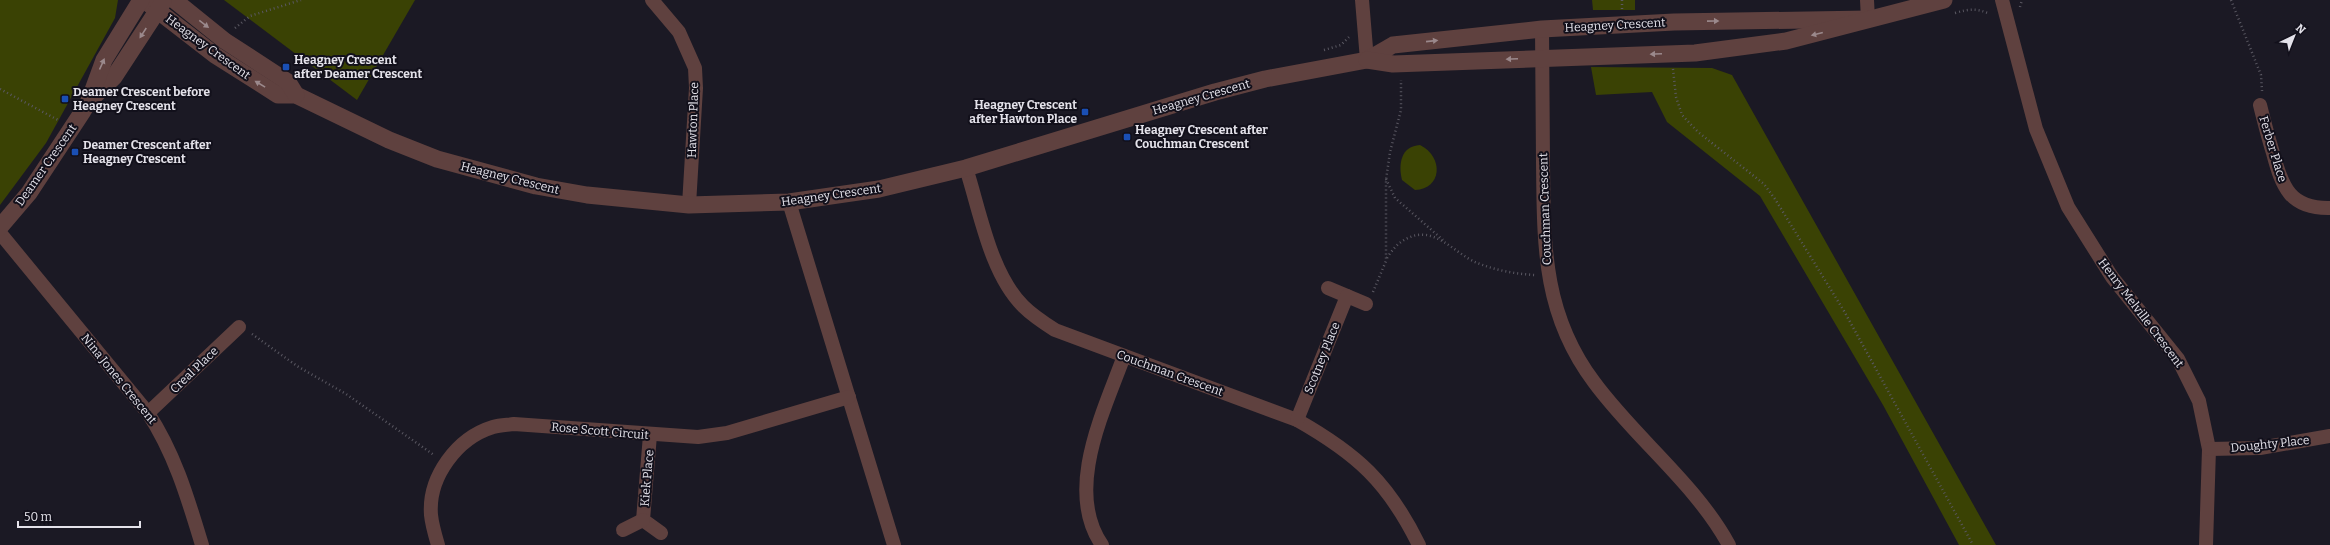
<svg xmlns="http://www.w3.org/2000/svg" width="2330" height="545" font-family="Bitter,serif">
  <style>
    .green { fill: #3a4204 }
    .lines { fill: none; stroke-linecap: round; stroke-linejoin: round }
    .path { stroke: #5a5862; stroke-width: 2.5; stroke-dasharray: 1 3; stroke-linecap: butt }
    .minor { stroke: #5f413f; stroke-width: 14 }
    .tertiary { stroke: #5f413f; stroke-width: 17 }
    .oneway { fill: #9b898c }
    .transit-dot { fill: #1a4fb4; stroke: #12101b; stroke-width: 1.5 }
    .labels { text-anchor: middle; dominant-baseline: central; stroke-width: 4; stroke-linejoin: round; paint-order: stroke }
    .street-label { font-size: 12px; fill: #e4e2ea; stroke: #12101b }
    .poi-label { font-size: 12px; font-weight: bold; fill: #e4e2ea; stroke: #12101b; text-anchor: start }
  </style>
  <rect width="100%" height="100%" fill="#1b1924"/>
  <g class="green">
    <path d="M0 0H118L115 18 46 143 0 205Z"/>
    <path d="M224 0H415L357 100Z"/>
    <path d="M1592 0H1635V10H1593Z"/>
    <path d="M1591 67 1712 68 1732 75 1996 545H1959L1883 405 1760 196 1667 122 1652 92 1596 95Z"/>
    <path d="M1420 145C1444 157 1442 189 1415 190L1402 180C1398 164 1401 146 1420 145Z"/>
  </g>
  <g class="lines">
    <g class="path">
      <path d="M1622 0V9"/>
      <path d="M2231 0 2261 75 2262 91"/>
      <path d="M2020 7 2022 0"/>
      <path d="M1955 13C1969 9 1977 8 1990 14"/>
      <path d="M235 28 250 16 301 0"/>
      <path d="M1324 50 1341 45 1350 36"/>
      <path d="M1673 69 1676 97 1682 115 1698 132 1764 184 1775 199 1844 311 1973 545"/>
      <path d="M0 89 58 120"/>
      <path d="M1386 179 1395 198 1443 240"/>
      <path d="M1387 258C1392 250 1398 243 1406 239 1433 224 1453 252 1475 262 1494 270 1515 274 1535 275"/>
      <path d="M1373 292 1386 261V180L1390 152 1401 110V80"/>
      <path d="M252 334 297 366 346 394 434 455"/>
    </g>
    <g class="minor">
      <path d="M652 0 679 32 695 68 696 88 689 205"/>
      <path d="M1362 0 1367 60"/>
      <path d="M1867 0 1868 19"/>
      <path d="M2002 0 2036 129 2068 207 2112 277 2178 359 2199 401 2209 449 2206 545"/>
      <path d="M1542 29C1542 73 1543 118 1543 162 1544 243 1542 313 1594 382 1635 438 1695 483 1729 545"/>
      <path d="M2260 105C2264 121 2268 137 2273 153 2282 187 2290 209 2330 208"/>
      <path d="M966 168C980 211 990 273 1023 306 1033 316 1044 323 1055 330L1297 420C1357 454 1388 482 1419 545"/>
      <path d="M789 202 894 545"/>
      <path d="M0 233 148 413C175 454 188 499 202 545"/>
      <path d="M1328 288 1347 296"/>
      <path d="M148 413 239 327"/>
      <path d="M1297 420 1347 296 1366 304"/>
      <path d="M650 435 643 520 661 533"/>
      <path d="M2209 449 2260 448 2330 436"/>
      <path d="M623 530 643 520"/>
      <path d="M438 545C435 535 432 525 431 515 428 477 457 438 493 427 500 425 507 425 514 424L698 437 727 433 849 397"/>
      <path d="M1102 545C1064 490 1104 411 1124 356"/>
    </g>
    <g class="tertiary">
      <path d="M144 0 215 55 278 95H296L389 140 437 159 536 186 587 195 689 205 789 202 879 189 966 168 1215 92 1265 79 1367 60 1393 45 1542 29 1674 22 1868 19"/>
      <path d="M174 0 225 41 288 82 296 95"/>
      <path d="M1367 60 1393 64 1695 53 1786 41 1944 0"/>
      <path d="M89 101 114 77 163 2"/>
      <path d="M0 227 29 193 83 111 89 101 104 60 141 0"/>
    </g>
  </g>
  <defs><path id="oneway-solid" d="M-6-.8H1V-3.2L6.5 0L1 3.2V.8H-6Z"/></defs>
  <g class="oneway">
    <use href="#oneway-solid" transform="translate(1713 21) rotate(-1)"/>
    <use href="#oneway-solid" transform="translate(204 24) rotate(38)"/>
    <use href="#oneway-solid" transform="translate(143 33) rotate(123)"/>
    <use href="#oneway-solid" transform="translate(1817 34) rotate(166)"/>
    <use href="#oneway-solid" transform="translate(1432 41) rotate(-6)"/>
    <use href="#oneway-solid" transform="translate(1656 54) rotate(178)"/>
    <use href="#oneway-solid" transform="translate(1512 59) rotate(178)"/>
    <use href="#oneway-solid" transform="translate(102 64) rotate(-66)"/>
    <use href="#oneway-solid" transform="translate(260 84) rotate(-149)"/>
  </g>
  <g class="transit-dot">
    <rect x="282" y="63" width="8" height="8" rx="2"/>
    <rect x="61" y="95" width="8" height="8" rx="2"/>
    <rect x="1081" y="108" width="8" height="8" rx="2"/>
    <rect x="1123" y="133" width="8" height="8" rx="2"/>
    <rect x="71" y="148" width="8" height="8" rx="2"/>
  </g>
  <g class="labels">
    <g class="street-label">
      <text transform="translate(1615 25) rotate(-3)">Heagney Crescent</text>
      <text transform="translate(208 47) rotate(36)">Heagney Crescent</text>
      <text transform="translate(1201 97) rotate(-16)">Heagney Crescent</text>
      <text transform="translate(693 120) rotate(-88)">Hawton Place</text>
      <text transform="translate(2273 149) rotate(73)">Ferber Place</text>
      <text transform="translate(46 165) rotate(-55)">Deamer Crescent</text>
      <text transform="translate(510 178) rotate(14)">Heagney Crescent</text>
      <text transform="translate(831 195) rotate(-8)">Heagney Crescent</text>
      <text transform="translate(1545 209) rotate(-92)">Couchman Crescent</text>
      <text transform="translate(2141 313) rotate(53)">Henry Melville Crescent</text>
      <text transform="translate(1322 358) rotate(-68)">Scotney Place</text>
      <text transform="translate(194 370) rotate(-44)">Creal Place</text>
      <text transform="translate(1170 373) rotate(20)">Couchman Crescent</text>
      <text transform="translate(119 379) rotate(51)">Nina Jones Crescent</text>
      <text transform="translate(600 431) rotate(5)">Rose Scott Circuit</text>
      <text transform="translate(2270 444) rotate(-6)">Doughty Place</text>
      <text transform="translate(647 478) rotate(-85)">Kiek Place</text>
    </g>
    <g class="poi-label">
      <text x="294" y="60">Heagney Crescent<tspan x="294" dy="14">after Deamer Crescent</tspan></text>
      <text x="73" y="92">Deamer Crescent before<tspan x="73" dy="14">Heagney Crescent</tspan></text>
      <text x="1077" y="105" text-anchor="end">Heagney Crescent<tspan x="1077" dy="14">after Hawton Place</tspan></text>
      <text x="1135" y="130">Heagney Crescent after<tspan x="1135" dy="14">Couchman Crescent</tspan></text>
      <text x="83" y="145">Deamer Crescent after<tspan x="83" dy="14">Heagney Crescent</tspan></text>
    </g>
  </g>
  <g transform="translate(2294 36) rotate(43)" stroke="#12101b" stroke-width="3" paint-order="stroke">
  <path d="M0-3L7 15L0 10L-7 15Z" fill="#e4e2ea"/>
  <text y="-6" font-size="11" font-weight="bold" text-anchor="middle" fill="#e4e2ea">N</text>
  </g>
  <path d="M18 521v6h122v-6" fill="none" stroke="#e4e2ea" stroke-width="2"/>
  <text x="24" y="521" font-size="12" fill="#e4e2ea" stroke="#12101b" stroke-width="3" paint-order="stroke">50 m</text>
</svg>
